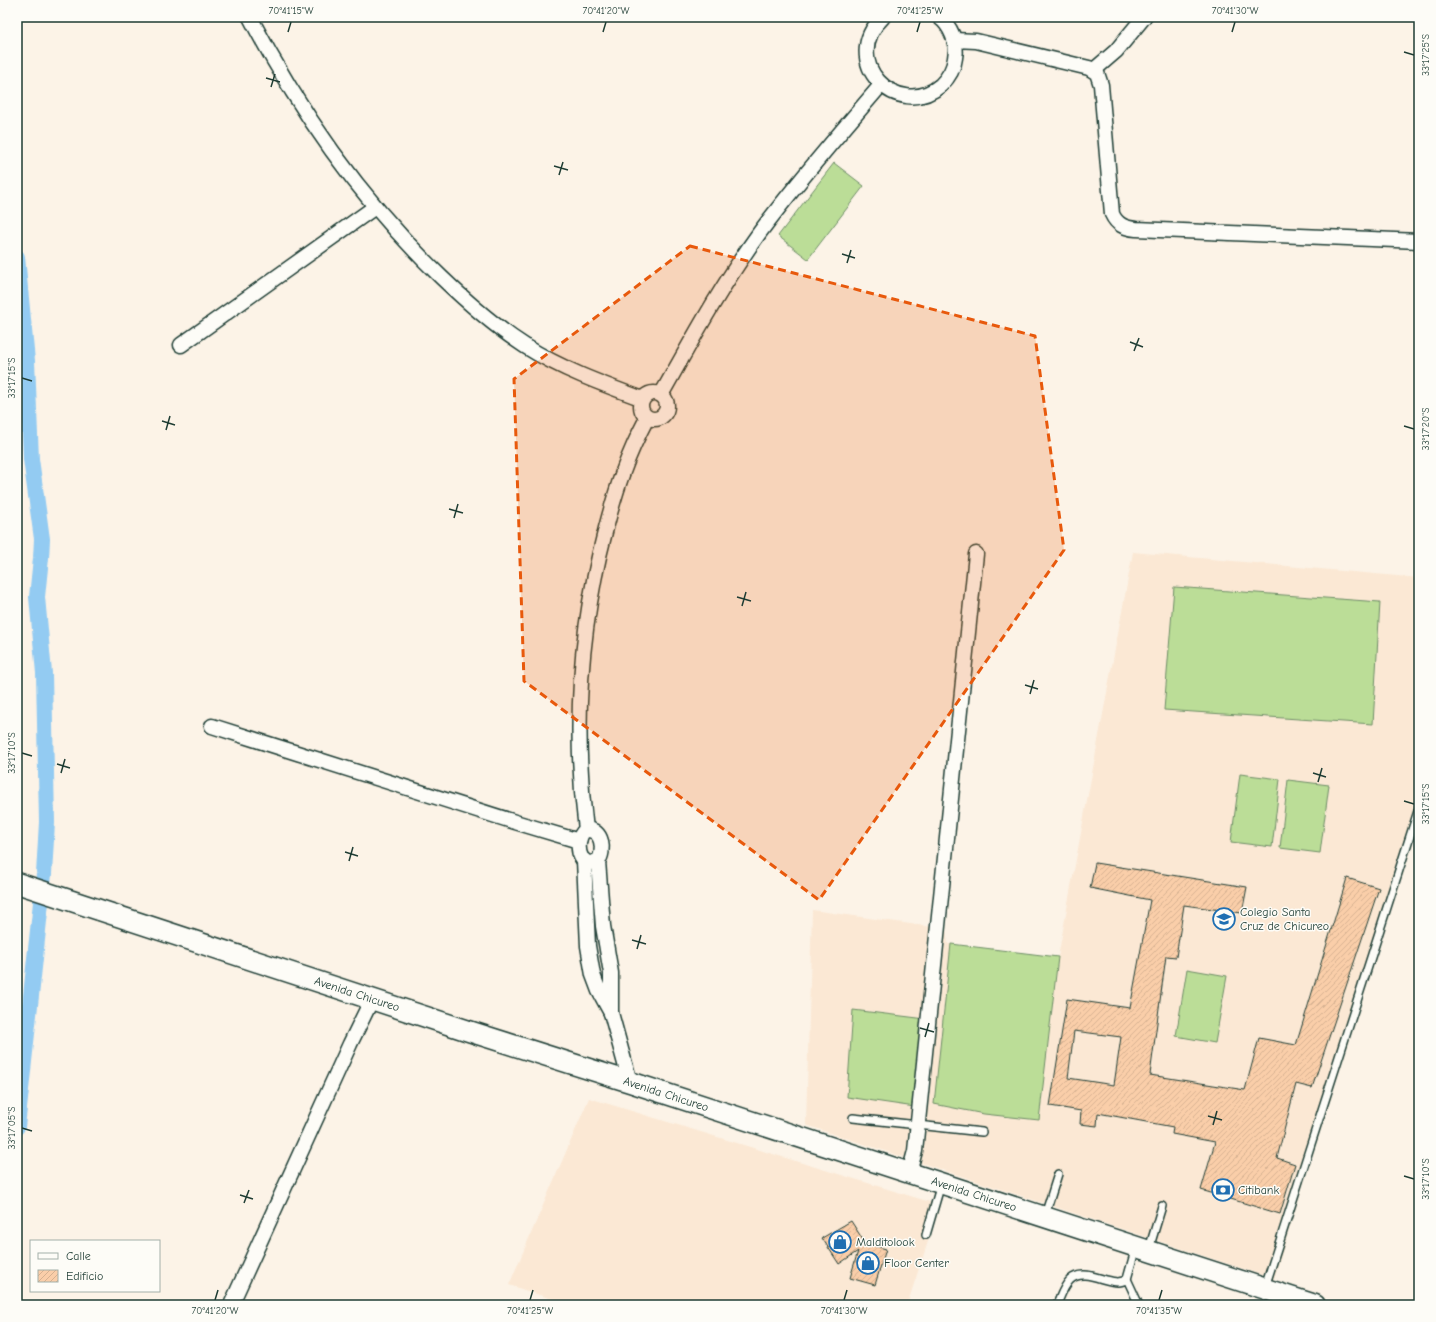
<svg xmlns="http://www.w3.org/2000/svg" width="1436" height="1322" font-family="'Comic Neue',sans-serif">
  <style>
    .built { fill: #fbe8d4 }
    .pitch { fill: #bbdd97; stroke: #6d8d66 }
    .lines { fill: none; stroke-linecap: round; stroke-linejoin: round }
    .canal { stroke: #93cbf2; stroke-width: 16 }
    .building { fill: url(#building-hatch); stroke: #1f3d34; fill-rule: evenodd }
    .service-casing { stroke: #1f3d34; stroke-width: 10 }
    .minor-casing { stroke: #1f3d34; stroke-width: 17 }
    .secondary-casing { stroke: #1f3d34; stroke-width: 23 }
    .service { stroke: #fdfcf7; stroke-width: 7 }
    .minor { stroke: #fdfcf7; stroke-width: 14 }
    .secondary { stroke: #fdfcf7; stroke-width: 20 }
    .marked { fill: #e8590c; fill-opacity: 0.2; stroke: #e8590c; stroke-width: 3; stroke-dasharray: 8 5; stroke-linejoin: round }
    .ticks { fill: none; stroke: #1f3d34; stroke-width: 1.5 }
    .labels { text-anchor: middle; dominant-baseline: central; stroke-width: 3; stroke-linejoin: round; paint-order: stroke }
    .poi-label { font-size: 12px; fill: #1f3d34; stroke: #fdfcf7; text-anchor: start }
    .street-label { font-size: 12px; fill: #1f3d34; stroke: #fdfcf7 }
    .neatline { fill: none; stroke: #1f3d34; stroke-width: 1.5 }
    .ticks-label { font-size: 10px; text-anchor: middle; fill: #1f3d34 }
  </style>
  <defs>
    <pattern id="building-hatch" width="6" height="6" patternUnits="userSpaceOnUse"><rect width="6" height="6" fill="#facea9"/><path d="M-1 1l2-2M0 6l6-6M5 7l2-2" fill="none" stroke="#d6b292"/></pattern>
  </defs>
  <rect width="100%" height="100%" fill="#fcf3e7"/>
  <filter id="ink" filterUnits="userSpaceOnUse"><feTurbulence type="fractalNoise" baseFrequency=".025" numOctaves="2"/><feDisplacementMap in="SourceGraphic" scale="8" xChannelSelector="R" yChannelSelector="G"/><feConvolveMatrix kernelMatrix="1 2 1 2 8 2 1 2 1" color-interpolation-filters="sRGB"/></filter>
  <g filter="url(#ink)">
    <g class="built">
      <path d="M1133 552 1419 578V805L1274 1279 806 1125 812 910 946 929 948 944 1058 957Z"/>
      <path d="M589 1098 940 1205 907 1305H570L509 1285Z"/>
    </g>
    <g class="pitch">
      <path d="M834 163 864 186 808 259 778 236Z"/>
      <path d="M1174 587 1380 602 1373 724 1164 710Z"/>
      <path d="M1240 774 1280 779 1272 847 1231 842Z"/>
      <path d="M1288 780 1329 785 1320 853 1280 848Z"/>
      <path d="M951 944 1058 957 1039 1120 984 1114 934 1104Z"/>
      <path d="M1187 969 1227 976 1215 1043 1176 1036Z"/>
      <path d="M853 1010 926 1019 915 1107 847 1097Z"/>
    </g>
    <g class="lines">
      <path class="canal" d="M17 257 27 361 31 459 42 539 41 558 37 597 44 673 47 822 44 874 17 1127"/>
    </g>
    <g class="building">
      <path d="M1095 863 1247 887 1242 913 1184 905 1176 957 1166 956 1150 1075 1245 1090 1259 1038 1296 1045 1347 878 1379 888 1312 1088 1296 1084 1277 1158 1295 1164 1280 1214 1201 1190 1215 1142 1172 1134 1173 1127 1098 1113 1097 1126 1080 1124 1081 1111 1050 1106 1067 999 1130 1008 1150 900 1090 888ZM1074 1031 1121 1037 1114 1085 1068 1078Z"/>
      <path d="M851 1221 865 1243 886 1249 875 1285 850 1278 858 1251 839 1264 822 1238Z"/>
    </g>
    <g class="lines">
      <g class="service-casing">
        <g id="service">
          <path d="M853 1118 982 1132"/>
          <path d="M1045 1215 1058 1174"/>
          <path d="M926 1235 941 1184"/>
          <path d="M1149 1249 1162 1206"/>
          <path d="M1127 1279 1139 1305"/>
          <path d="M1265 1287 1419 808"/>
          <path d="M1058 1302C1061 1295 1064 1286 1070 1280 1086 1265 1113 1290 1127 1279L1136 1247"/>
        </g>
      </g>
      <g class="minor-casing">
        <g id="minor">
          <path d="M250 17C300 113 363 202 441 277 467 302 494 326 525 346 561 369 602 384 643 399"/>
          <path d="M883 17C837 61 898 122 941 85 948 78 954 68 955 58 958 43 951 26 939 17"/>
          <path d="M954 40 976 41 1089 68 1097 73 1101 85 1112 214C1117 225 1125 228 1136 229L1419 241"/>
          <path d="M1094 70 1116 51 1144 17"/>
          <path d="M181 345 375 207"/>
          <circle cx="654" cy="406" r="13"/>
          <path d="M661 395C692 340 723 283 760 232 798 181 840 133 881 85"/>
          <path d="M212 726 515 822 579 841"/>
          <path d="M586 830C573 729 580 626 606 528 617 486 627 456 647 418"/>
          <path d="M586 830C603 828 605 852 598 861 595 862 591 863 588 863 576 860 576 835 586 830Z"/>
          <path d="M584 860 588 946 593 975 599 991 611 1013"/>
          <path d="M598 861 603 926 611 973V1013L630 1082"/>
          <path d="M909 1173 915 1151 976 554"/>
          <path d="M231 1305 350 1044 372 999"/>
        </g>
      </g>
      <g class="secondary-casing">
        <path id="secondary" d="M17 883 478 1034 630 1082 1315 1305"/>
      </g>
      <use href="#service" class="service"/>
      <use href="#minor" class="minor"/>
      <use href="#secondary" class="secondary"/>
    </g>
  </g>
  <path class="marked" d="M690 246 1035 336 1064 550 819 900 524 681 514 379Z"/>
  <path class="ticks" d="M288 32 291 22M603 32 606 22M917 32 920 22M1232 32 1235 22M1404 52 1414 55M266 78 280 82M271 87 275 74M554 166 568 170M559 175 563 162M842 254 855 258M847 263 851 250M1130 342 1143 347M1134 351 1139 338M22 378 32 381M162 421 175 425M1404 426 1414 429M166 430 170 416M449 509 463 513M454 518 458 504M737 597 751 601M742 606 746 592M1025 685 1038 689M1030 694 1034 680M22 753 32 756M57 764 70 768M61 773 65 759M1313 773 1326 777M1318 782 1322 768M1404 801 1414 804M345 852 358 856M349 861 353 847M632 940 646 944M637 949 641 935M920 1028 934 1032M925 1037 929 1023M1208 1116 1222 1120M1213 1125 1217 1111M22 1128 32 1131M1404 1176 1414 1179M240 1195 253 1199M244 1203 249 1190M215 1300 218 1290M530 1300 533 1290M844 1300 847 1290M1159 1300 1162 1290"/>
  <defs>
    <g id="school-ring" transform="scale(1.15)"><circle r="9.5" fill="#fdfcf7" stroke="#1f6fb2" stroke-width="1.5"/><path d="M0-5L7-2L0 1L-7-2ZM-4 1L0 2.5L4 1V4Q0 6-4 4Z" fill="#1f6fb2"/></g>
    <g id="bank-ring" transform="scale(1.15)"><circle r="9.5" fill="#fdfcf7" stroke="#1f6fb2" stroke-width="1.5"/><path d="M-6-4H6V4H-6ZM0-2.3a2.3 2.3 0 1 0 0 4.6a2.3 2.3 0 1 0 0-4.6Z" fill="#1f6fb2"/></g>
    <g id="shop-ring" transform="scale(1.15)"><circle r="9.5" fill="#fdfcf7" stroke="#1f6fb2" stroke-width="1.5"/><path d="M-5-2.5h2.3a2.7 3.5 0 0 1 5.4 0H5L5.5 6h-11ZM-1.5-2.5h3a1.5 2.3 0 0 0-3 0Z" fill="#1f6fb2"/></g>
  </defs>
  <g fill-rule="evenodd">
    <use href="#school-ring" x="1224" y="919"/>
    <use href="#bank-ring" x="1223" y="1190"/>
    <use href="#shop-ring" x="840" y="1242"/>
    <use href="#shop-ring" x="868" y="1263"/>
  </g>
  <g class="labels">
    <g class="poi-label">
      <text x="1240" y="912">Colegio Santa<tspan x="1240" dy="14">Cruz de Chicureo</tspan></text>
      <text x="1238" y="1190">Citibank</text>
      <text x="856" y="1242">Malditolook</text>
      <text x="884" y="1263">Floor Center</text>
    </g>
    <g class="street-label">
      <text transform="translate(357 994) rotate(18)">Avenida Chicureo</text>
      <text transform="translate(666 1094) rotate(18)">Avenida Chicureo</text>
      <text transform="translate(974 1194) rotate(18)">Avenida Chicureo</text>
    </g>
  </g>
  <rect width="1436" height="1322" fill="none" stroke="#fdfcf7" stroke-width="44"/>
  <rect x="30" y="1240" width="130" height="52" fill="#fdfcf7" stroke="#a4b0a9"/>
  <rect x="38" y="1253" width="20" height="6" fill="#fdfcf7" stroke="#a4b0a9"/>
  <text x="66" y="1260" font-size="12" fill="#1f3d34">Calle</text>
  <rect x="38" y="1270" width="20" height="12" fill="url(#building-hatch)" stroke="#a4b0a9"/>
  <text x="66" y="1280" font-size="12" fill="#1f3d34">Edificio</text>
  <rect x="22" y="22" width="1392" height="1278" class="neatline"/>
  <g class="ticks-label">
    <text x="291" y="14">70°41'15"W</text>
    <text x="606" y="14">70°41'20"W</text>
    <text x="920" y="14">70°41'25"W</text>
    <text x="1235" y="14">70°41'30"W</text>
    <text transform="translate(1425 55) rotate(-90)" y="4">33°17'25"S</text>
    <text transform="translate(11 378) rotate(-90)" y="4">33°17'15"S</text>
    <text transform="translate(1425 429) rotate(-90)" y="4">33°17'20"S</text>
    <text transform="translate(11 753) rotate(-90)" y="4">33°17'10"S</text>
    <text transform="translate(1425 804) rotate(-90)" y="4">33°17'15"S</text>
    <text transform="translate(11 1128) rotate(-90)" y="4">33°17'05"S</text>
    <text transform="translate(1425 1179) rotate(-90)" y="4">33°17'10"S</text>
    <text x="215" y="1314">70°41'20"W</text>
    <text x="530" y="1314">70°41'25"W</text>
    <text x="844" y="1314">70°41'30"W</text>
    <text x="1159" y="1314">70°41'35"W</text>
  </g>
</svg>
